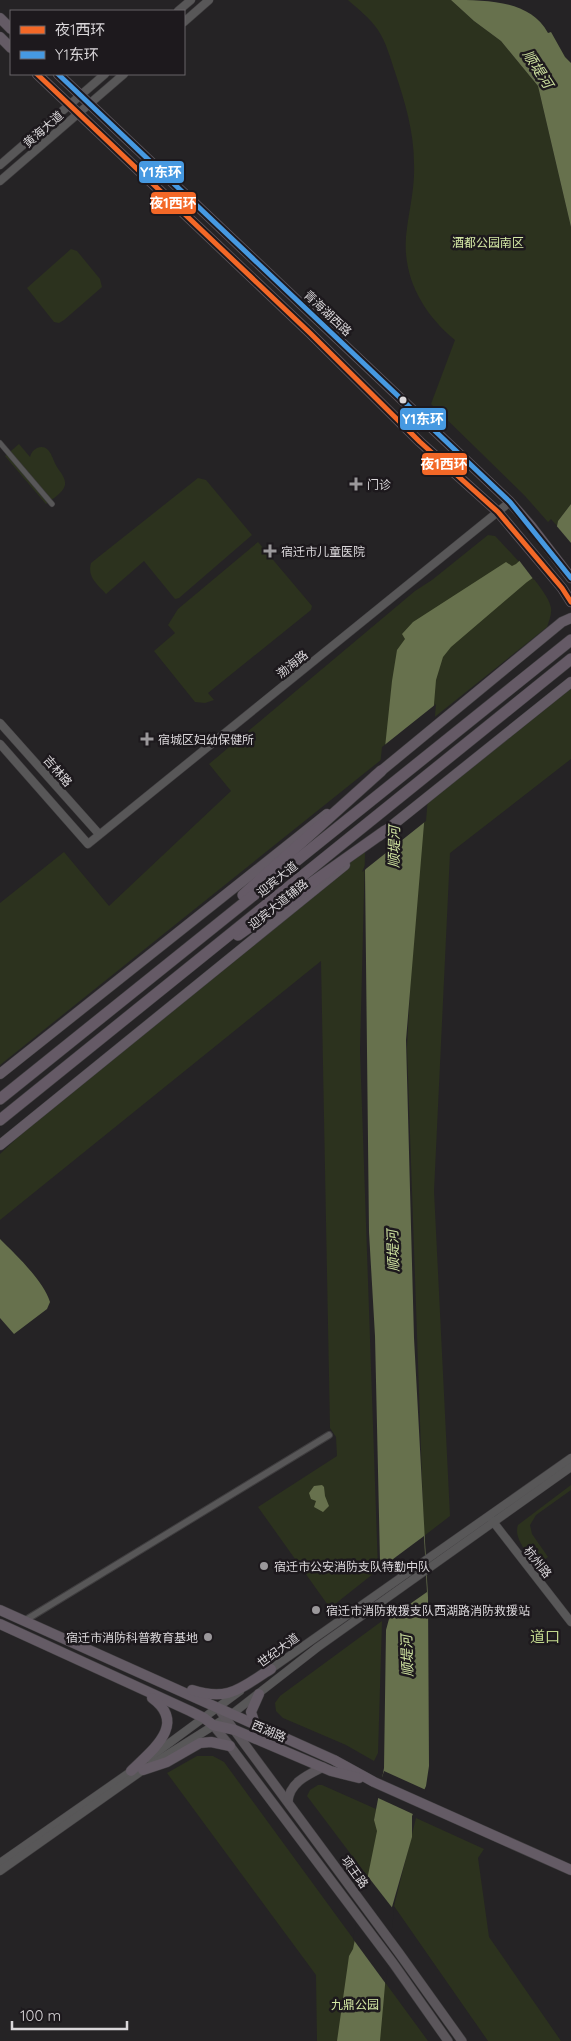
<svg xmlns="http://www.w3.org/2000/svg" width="571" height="2041" font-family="Quicksand,'Noto Sans SC',sans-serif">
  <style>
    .green { fill: #2c321e }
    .water { fill: #67714d }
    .pier { fill: #252325 }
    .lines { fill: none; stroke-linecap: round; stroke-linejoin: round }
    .pedestrian-casing { stroke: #3f3d3f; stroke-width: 6 }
    .minor-casing { stroke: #3f3d3f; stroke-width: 8 }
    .tertiary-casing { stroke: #3f3d3f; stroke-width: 9 }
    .secondary-casing { stroke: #3f3d3f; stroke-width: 10 }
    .primary-casing { stroke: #3f3d3f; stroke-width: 11 }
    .trunk-casing { stroke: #3f3d3f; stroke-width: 12 }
    .pedestrian { stroke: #585758; stroke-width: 5 }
    .minor { stroke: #585758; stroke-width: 6 }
    .tertiary { stroke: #585758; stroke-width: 8 }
    .secondary { stroke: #5b565b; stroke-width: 9 }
    .primary { stroke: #645b65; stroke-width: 10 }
    .trunk { stroke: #655a66; stroke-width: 11 }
    .bus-1-casing { stroke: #1d191d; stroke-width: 9 }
    .bus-2-casing { stroke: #1d191d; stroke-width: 9 }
    .bus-1 { stroke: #f36827; stroke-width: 5 }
    .bus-2 { stroke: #4699e1; stroke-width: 5 }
    .bus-dot { fill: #dad7da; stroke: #1d191d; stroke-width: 2 }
    .poi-dot { fill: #9b989b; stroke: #1d191d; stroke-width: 2 }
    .labels { text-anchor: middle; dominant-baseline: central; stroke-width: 5; stroke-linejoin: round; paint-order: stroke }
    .street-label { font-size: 12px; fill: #dad7da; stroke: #1d191d }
    .park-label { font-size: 12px; fill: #d4e8a5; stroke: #1d191d }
    .poi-label { font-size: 12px; fill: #dad7da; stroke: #1d191d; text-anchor: start }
    .water-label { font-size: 14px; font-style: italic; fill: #cfe3a0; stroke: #1d191d }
    .quarter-label { font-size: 15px; fill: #c1d78d; stroke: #1d191d }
    .line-badge { stroke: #1d191d; stroke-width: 2 }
    .badge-label { font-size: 14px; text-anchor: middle; font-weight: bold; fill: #fff }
  </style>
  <rect width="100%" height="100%" fill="#252325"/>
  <g class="green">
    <path d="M348 0H451L474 21 501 41 538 86 571 227V504L558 521 557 526 551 519 548 522 525 496 431 404 455 340C421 312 400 273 407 228 410 206 415 186 414 164 414 132 405 102 395 72 390 57 386 42 378 30 370 18 358 9 348 0Z"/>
    <path d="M71 249 77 251 100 279 102 287 64 320 59 323 54 322 27 288Z"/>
    <path d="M19 444 30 457C31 453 33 450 37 448 50 443 52 459 57 467 60 472 66 478 65 485 63 493 52 499 46 504L5 456Z"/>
    <path d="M198 478 206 480 252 535 179 598 175 599 144 561 106 594C97 584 87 577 91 563Z"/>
    <path d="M488 535 495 536C508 550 549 591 551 608 552 614 549 621 547 627L0 1065V903L64 852 109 906 231 791 209 764 415 591 432 580Z"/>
    <path d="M258 542 312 606 311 610 208 693 214 700 205 703 195 702 154 651 175 633 168 625 178 609Z"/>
    <path d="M571 679V759L450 853 434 1191 450 1516 424 1536 407 1047 420 803Z"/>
    <path d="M358 853H365L360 1050 378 1570 330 1608 258 1507 337 1456 336 1437 330 1428 321 961 0 1220V1154L84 1075Z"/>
    <path d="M571 1485V1490L536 1515 530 1525 532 1534 548 1557 537 1565C529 1555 513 1539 518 1525Z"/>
    <path d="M382 1621 378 1753 374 1761 346 1745 283 1718 276 1711 275 1703 280 1696Z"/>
    <path d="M197 1756H213L224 1762 428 2041H317L316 1975 167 1773Z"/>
    <path d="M318 1785H322L376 1809 374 1820 378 1831 368 1877 307 1796 310 1790Z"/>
    <path d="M416 1818 484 1849 478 1858 489 1937 561 2041H488L394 1906Z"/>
  </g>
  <g class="water">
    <path d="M451 0C487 0 530 0 548 33L551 32 565 57 571 63V227L538 86 501 41 474 21Z"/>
    <path d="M571 504V551L527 582 451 647 443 657 436 680 406 1040 414 1338 428 1597 429 1766 426 1786 412 1816V1837L392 1907 380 2041H337L349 1956 353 1949 377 1831 374 1820 384 1768 386 1630 389 1619 383 1566 380 1561 375 1336 369 1232 365 870 374 852 392 681 397 650 405 639 402 634 413 622 506 562 512 566 516 564 557 526 558 521Z"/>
    <path d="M0 1239C16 1255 43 1280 50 1302L47 1309 14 1334 0 1318Z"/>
    <path d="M322 1485 324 1487 325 1496 329 1506 323 1512 314 1507 316 1501 311 1499 309 1493 314 1486Z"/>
  </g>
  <g class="pier">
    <path d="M555 524 571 543V554L534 580 518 559Z"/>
    <path d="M436 704 426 821 362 872 371 852 382 747Z"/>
    <path d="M424 1536 427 1592 387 1620 381 1568Z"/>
    <path d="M384 1771 426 1790 415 1815 376 1797Z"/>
    <path d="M366 1874 394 1910 386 1984 353 1939Z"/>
  </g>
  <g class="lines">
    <g class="pedestrian-casing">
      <path id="pedestrian" d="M0 443 52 504"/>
    </g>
    <g class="minor-casing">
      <path id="minor" d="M24 1621 329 1435"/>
    </g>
    <g class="tertiary-casing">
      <g id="tertiary">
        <path d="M178 11 191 0"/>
        <path d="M184 22 209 0"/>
        <path d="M0 165 105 74"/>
        <path d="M0 181 124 74"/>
        <path d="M0 723 99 834"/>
        <path d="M0 744 88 844 510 502"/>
        <path d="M491 1519 571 1622"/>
        <path d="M268 1671 571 1458"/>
        <path d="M149 1758 240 1691"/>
        <path d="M0 1863 136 1768"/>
        <path d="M0 1871 143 1770 232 1714 318 1647 571 1467"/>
      </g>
    </g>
    <g class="secondary-casing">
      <g id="secondary">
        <path d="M218 1708 399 1953 462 2041"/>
        <path d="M213 1725 230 1746 393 1963 448 2041"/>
        <path d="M288 1802C289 1783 307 1775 323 1767"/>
      </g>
    </g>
    <g class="primary-casing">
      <g id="primary">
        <path d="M0 18 11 29"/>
        <path d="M0 37 11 48"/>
        <path d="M37 74 310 333 420 442 498 512 562 588 571 602"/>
        <path d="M58 74 510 502 531 526 571 578"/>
        <path d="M375 776 562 622 571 618"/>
        <path d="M379 836 571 682"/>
        <path d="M0 1074 327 814"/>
        <path d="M0 1145 345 865"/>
        <path d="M0 1610 334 1760 374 1782 571 1870"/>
        <path d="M0 1624 190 1711 204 1718 213 1725 235 1730 331 1771 359 1778"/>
        <path d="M192 1690C229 1702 240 1688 271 1669"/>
        <path d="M255 1724 251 1712 259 1694"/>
        <path d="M143 1770 167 1762 200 1743 211 1742 230 1746"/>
        <path d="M131 1771C152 1750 188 1724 152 1698"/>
      </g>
    </g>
    <g class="trunk-casing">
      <g id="trunk">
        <path d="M243 895 381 771"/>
        <path d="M238 935 385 831"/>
        <path d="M0 1099 571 640"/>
        <path d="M0 1120 571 659"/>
      </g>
    </g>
    <use href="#pedestrian" class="pedestrian"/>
    <use href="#minor" class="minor"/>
    <use href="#tertiary" class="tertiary"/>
    <use href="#secondary" class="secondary"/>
    <use href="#primary" class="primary"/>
    <use href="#trunk" class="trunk"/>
    <g class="bus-1-casing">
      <path id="bus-1" d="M37 74 310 333 420 442 498 512 562 588 571 602"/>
    </g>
    <g class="bus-2-casing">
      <path id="bus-2" d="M58 74 510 502 571 578"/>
    </g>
    <use href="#bus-1" class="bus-1"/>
    <use href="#bus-2" class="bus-2"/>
  </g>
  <circle class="bus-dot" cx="403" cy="400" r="4.5"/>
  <g class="poi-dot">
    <path d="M353.5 476.5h5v5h5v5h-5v5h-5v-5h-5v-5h5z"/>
    <path d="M267.5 543.5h5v5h5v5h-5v5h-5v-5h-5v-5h5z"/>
    <path d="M144.5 731.5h5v5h5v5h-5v5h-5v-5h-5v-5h5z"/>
    <circle cx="264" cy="1566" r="5"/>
    <circle cx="316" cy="1610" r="5"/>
    <circle cx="208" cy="1637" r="5"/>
  </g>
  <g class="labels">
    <g class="street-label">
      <text transform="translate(43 129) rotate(-41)">黄海大道</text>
      <text transform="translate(328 313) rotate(43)">青海湖西路</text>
      <text transform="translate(292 664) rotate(-39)">渤海路</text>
      <text transform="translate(58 771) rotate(49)">吉林路</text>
      <text transform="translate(277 879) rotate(-39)">迎宾大道</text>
      <text transform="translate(278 904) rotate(-39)">迎宾大道辅路</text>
      <text transform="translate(538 1562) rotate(52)">杭州路</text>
      <text transform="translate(278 1650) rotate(-36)">世纪大道</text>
      <text transform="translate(269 1731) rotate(23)">西湖路</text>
      <text transform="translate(355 1872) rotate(54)">项王路</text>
    </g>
    <g class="park-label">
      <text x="488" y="242">酒都公园南区</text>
      <text x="355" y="2004">九鼎公园</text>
    </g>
    <g class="poi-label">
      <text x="367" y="484">门诊</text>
      <text x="281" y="551">宿迁市儿童医院</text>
      <text x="158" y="739">宿城区妇幼保健所</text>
      <text x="274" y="1566">宿迁市公安消防支队特勤中队</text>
      <text x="326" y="1610">宿迁市消防救援支队西湖路消防救援站</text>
      <text x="198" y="1637" text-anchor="end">宿迁市消防科普教育基地</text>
    </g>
    <g class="water-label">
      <text transform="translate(538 69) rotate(57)">顺堤河</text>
      <text transform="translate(394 847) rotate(-89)">顺堤河</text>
      <text transform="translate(393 1251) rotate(-92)">顺堤河</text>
      <text transform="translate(407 1656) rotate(-92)">顺堤河</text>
    </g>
    <g class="quarter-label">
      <text x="545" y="1636">道口</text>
    </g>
  </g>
  <g class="line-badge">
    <rect x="138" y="160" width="47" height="24" rx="5" fill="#4699e1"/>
    <rect x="150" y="191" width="47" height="24" rx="5" fill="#f36827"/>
    <rect x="399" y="407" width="48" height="24" rx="5" fill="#4699e1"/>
    <rect x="421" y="452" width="47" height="24" rx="5" fill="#f36827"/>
  </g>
  <g class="badge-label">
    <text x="161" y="177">Y1东环</text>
    <text x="173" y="208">夜1西环</text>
    <text x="423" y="424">Y1东环</text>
    <text x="444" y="469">夜1西环</text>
  </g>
  <rect x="10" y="10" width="175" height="65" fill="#1d191d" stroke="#696569"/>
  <rect x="20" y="26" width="25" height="8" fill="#f36827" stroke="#696569"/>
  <text x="55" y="35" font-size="15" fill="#dad7da">夜1西环</text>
  <rect x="20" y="51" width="25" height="8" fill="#4699e1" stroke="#696569"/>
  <text x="55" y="60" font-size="15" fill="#dad7da">Y1东环</text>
  <path d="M12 2021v8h115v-8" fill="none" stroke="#dad7da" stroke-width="2.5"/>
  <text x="20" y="2021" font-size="15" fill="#dad7da" stroke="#1d191d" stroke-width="4" paint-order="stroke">100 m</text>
</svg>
